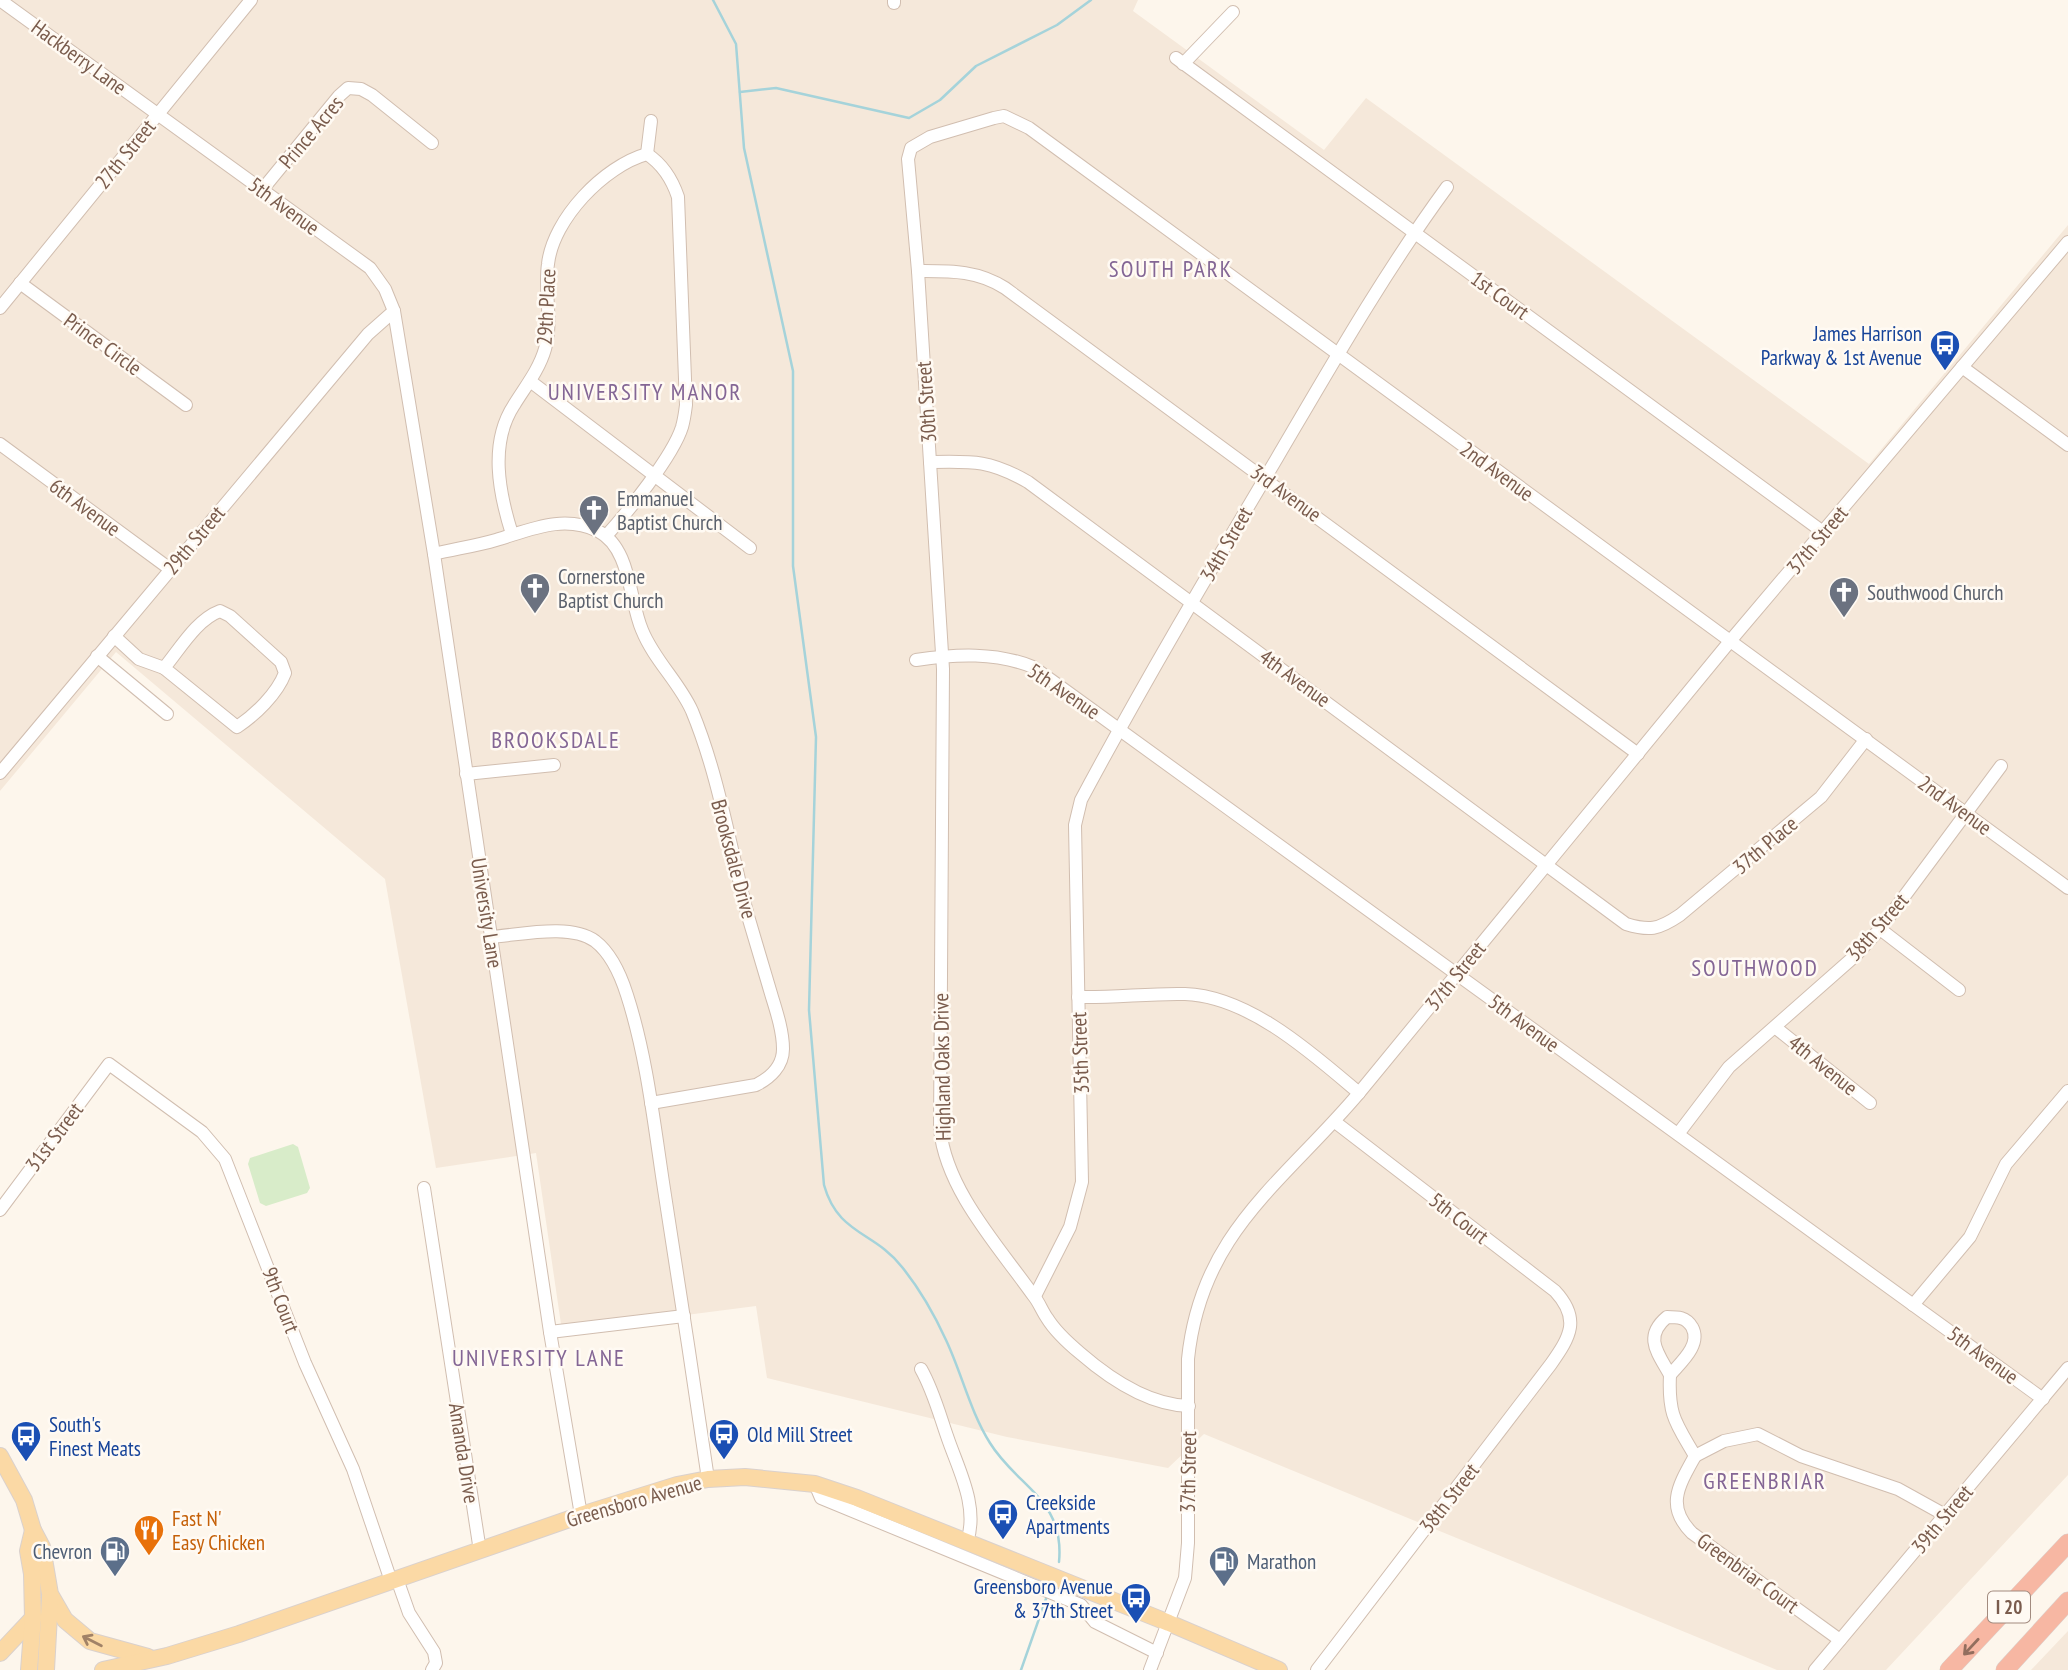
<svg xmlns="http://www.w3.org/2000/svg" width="2068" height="1670" font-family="'PT Sans Narrow',sans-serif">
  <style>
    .residential { fill: #f5e8da }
    .pitch { fill: #d8ecc9 }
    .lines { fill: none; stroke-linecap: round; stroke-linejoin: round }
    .stream { stroke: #a5d3da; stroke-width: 2.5 }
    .minor-casing { stroke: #d1beb0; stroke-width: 14 }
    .major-casing { stroke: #dad1cd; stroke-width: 18 }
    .highway-casing { stroke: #dad1cd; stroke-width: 19 }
    .minor { stroke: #fff; stroke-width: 12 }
    .major { stroke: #fbd9a5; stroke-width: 16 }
    .highway { stroke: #f7b7a3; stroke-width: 18 }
    .oneway { stroke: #a18267 }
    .oneway2 { stroke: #936e5e }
    .labels { text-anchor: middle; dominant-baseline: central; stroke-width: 5; stroke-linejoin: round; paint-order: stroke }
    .shield { fill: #fffaf3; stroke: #a28b7f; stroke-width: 2 }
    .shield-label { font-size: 19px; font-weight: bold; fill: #7a5c4d }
    .street-label { font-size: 21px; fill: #7a5c4d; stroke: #fffaf3 }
    .transit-label { font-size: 21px; fill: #164399; stroke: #fffaf3; text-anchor: start }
    .worship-label { font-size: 21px; fill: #5b616d; stroke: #fffaf3; text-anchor: start }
    .food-label { font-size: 21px; fill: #c56008; stroke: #fffaf3; text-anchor: start }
    .service-label { font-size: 21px; fill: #4e5e75; stroke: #fffaf3; text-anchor: end }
    .neighbourhood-label { font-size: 23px; letter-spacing: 2px; fill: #846695; stroke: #fffaf3 }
  </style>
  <rect width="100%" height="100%" fill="#fdf6ec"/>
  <g class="residential">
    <path d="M0 0H1138L1133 11 1324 150 1366 98 1869 464 2068 225V1475L1886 1670H1777L1204 1434 1168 1468 1007 1437 767 1378 756 1306 562 1331 536 1153 436 1168 385 879 116 652 0 791Z"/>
    <path d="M2068 1631V1670H2031Z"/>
  </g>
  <path class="pitch" d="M293 1144 298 1147 310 1188 307 1193 266 1206 260 1203 248 1164 250 1158Z"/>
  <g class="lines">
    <g class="stream">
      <path d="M713 0 736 44 744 148 793 371V566L816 737 809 1010 824 1185C838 1235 874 1231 902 1267 919 1288 935 1316 946 1340 962 1374 970 1411 990 1443 1017 1487 1065 1499 1059 1562"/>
      <path d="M740 92 776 88 909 118 940 100 976 66 1057 25 1091 0"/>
      <path d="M1021 1670 1047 1596"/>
    </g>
    <g class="minor-casing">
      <g id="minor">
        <path d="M0 0 370 268 385 289 394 311 434 554 550 1332 581 1515"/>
        <path d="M894 0V3"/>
        <path d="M1176 58 1823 532"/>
        <path d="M1183 64 1233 12"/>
        <path d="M647 154 651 121"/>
        <path d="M262 190 339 96 348 88 361 89 372 95 432 143"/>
        <path d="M918 271C950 271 977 270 1005 288L1638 754"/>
        <path d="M20 283 186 405"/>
        <path d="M0 308 251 0"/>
        <path d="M1962 367 2068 445"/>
        <path d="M530 381 750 548"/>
        <path d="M0 444 170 569"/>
        <path d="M930 462C973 461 990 460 1028 482L1626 924C1649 931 1658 930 1680 915L1821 797 1866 739"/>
        <path d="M512 534C499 493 489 443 514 405 525 387 539 370 545 349 553 322 544 292 548 264 553 219 604 166 647 154 662 164 672 179 678 197L686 405C685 413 684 420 682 427 673 456 627 513 606 536"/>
        <path d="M434 554C454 549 476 546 496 540 530 530 563 514 598 531 631 548 629 600 642 630 654 660 679 682 692 711 719 776 730 848 748 916 756 943 764 970 772 997 777 1013 783 1032 783 1049 783 1066 770 1078 756 1085L651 1103"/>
        <path d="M220 611 230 616 281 662 285 673C277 694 255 715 237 727L164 668C180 649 196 620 220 611Z"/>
        <path d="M114 636 139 659 164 668"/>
        <path d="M97 656 167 714"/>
        <path d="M916 660C956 654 996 652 1033 667L2043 1399"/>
        <path d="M0 773 368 334 394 311"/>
        <path d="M466 774 554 765"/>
        <path d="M1880 929 1959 990"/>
        <path d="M490 937C520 935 570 923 595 941 612 954 621 976 627 995 647 1057 654 1124 664 1189 679 1286 694 1382 708 1479"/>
        <path d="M1078 997C1114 998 1150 993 1185 994 1249 996 1313 1054 1359 1093"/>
        <path d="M1776 1028 1870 1103"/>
        <path d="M1678 1134 1729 1067 1856 955 1880 929 2001 766"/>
        <path d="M424 1188 480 1551"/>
        <path d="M0 1210 109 1064 202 1132 225 1159 305 1363 353 1469 391 1581"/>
        <path d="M1035 1296 1070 1227 1082 1182 1075 825 1081 800C1143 684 1210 571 1277 458 1331 366 1384 273 1447 187"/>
        <path d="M1913 1305 1970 1237 2006 1164 2068 1091"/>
        <path d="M1667 1317C1678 1317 1686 1317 1692 1327 1702 1345 1680 1363 1670 1375 1658 1353 1643 1337 1667 1317Z"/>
        <path d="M550 1332 684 1316"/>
        <path d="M921 1369C933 1390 939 1413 947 1436 958 1469 979 1506 967 1542"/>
        <path d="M1670 1375C1668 1416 1676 1423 1695 1456 1679 1485 1665 1506 1692 1533L1840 1640"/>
        <path d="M1189 1406C1149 1405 1110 1379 1080 1353 1068 1343 1055 1331 1047 1318 1042 1311 1039 1302 1033 1295 999 1247 946 1190 940 1129L943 669 918 271 908 159 911 148 930 137 994 118 1004 116 1029 128 2068 888"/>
        <path d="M1695 1456 1724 1441 1758 1434 1801 1456 1898 1489 1945 1515"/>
        <path d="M815 1484 821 1498 1081 1605 1095 1622 1157 1653"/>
        <path d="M397 1579 409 1613 434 1652 436 1663 432 1670"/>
        <path d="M1150 1670 1185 1578 1188 1543V1359C1201 1232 1283 1183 1359 1093L1731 640 2068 242"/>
        <path d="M1317 1670 1551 1364C1570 1337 1581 1319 1555 1291L1335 1122"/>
        <path d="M1815 1670 2068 1368"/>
      </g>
    </g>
    <g class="major-casing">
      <g id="major">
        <path d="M0 1456 24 1500 33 1530 42 1547 50 1594 65 1620 90 1641 148 1657"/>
        <path d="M0 1653 33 1618"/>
        <path d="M29 1670 33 1618 32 1574 28 1551 33 1530"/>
        <path d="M46 1670 50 1597"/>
        <path d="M103 1670 167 1656 239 1634 581 1515 677 1485 708 1479 745 1477 815 1484 857 1498 1169 1623 1279 1670"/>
      </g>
    </g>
    <g class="highway-casing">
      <g id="highway">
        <path d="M1949 1670 2068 1543"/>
        <path d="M2005 1670 2068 1601"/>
      </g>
    </g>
    <use href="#minor" class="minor"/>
    <use href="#major" class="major"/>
    <use href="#highway" class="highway"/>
  </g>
  <defs><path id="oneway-shaft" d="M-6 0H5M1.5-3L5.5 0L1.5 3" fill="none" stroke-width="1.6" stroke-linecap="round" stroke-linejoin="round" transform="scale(1.75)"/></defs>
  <use class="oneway" href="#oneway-shaft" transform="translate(92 1641) rotate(-153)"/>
  <use class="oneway2" href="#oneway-shaft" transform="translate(1971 1647) rotate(133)"/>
  <defs>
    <g id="bus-pin" transform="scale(1.575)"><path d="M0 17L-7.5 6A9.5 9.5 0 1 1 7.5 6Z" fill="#1a4fb4" stroke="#fffaf3"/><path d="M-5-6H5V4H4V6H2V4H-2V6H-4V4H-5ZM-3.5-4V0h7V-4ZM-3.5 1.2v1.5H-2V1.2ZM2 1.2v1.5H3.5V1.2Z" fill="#fff"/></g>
    <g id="church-pin" transform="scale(1.575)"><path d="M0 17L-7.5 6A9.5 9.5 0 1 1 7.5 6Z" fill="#6b7280" stroke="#fffaf3"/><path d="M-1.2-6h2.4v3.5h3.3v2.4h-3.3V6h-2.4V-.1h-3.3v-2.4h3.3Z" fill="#fff"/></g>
    <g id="restaurant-pin" transform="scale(1.575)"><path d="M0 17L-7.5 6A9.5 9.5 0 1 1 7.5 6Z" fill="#e8710a" stroke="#fffaf3"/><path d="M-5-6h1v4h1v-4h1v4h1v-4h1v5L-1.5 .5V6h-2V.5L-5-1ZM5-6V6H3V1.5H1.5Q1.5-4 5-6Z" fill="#fff"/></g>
    <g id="fuel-pin" transform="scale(1.575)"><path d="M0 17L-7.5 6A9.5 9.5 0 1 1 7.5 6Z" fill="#5c6f8a" stroke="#fffaf3"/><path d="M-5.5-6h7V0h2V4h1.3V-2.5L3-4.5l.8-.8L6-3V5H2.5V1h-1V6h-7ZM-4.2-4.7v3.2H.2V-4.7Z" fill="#fff"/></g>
  </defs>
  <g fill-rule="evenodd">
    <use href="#bus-pin" x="1945" y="345"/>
    <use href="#church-pin" x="594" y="510"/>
    <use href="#church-pin" x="535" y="588"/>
    <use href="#church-pin" x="1844" y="592"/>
    <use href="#bus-pin" x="724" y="1434"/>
    <use href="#bus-pin" x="26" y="1436"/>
    <use href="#bus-pin" x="1003" y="1514"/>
    <use href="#restaurant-pin" x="149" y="1530"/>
    <use href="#fuel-pin" x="115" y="1551"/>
    <use href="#fuel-pin" x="1224" y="1561"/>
    <use href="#bus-pin" x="1136" y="1598"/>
  </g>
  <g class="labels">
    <rect class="shield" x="1988" y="1591.5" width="42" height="31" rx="5"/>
    <g class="shield-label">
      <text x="2009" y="1607">I 20</text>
    </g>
    <g class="street-label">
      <text transform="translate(79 57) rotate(36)">Hackberry Lane</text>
      <text transform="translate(311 132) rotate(-50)">Prince Acres</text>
      <text transform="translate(125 154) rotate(-51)">27th Street</text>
      <text transform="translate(284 206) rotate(36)">5th Avenue</text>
      <text transform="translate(1500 295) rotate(36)">1st Court</text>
      <text transform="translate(546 307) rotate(-87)">29th Place</text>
      <text transform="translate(103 344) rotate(36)">Prince Circle</text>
      <text transform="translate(926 402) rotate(-94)">30th Street</text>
      <text transform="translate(1497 471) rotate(36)">2nd Avenue</text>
      <text transform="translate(1286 493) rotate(36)">3rd Avenue</text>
      <text transform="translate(85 507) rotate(36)">6th Avenue</text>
      <text transform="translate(194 540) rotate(-50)">29th Street</text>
      <text transform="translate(1817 540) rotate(-50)">37th Street</text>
      <text transform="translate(1226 544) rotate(-60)">34th Street</text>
      <text transform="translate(1295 678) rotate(36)">4th Avenue</text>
      <text transform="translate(1064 691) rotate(34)">5th Avenue</text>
      <text transform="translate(1955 805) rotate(36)">2nd Avenue</text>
      <text transform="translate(1765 845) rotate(-40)">37th Place</text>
      <text transform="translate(734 859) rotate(75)">Brooksdale Drive</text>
      <text transform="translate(487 913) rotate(81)">University Lane</text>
      <text transform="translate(1877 927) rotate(-49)">38th Street</text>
      <text transform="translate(1455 976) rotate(-51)">37th Street</text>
      <text transform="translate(1524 1023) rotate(36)">5th Avenue</text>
      <text transform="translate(1080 1053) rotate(-92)">35th Street</text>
      <text transform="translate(1823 1065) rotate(39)">4th Avenue</text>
      <text transform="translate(942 1067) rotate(-91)">Highland Oaks Drive</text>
      <text transform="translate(54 1137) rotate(-53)">31st Street</text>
      <text transform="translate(1459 1218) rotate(38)">5th Court</text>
      <text transform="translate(281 1300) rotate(69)">9th Court</text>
      <text transform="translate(1983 1355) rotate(36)">5th Avenue</text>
      <text transform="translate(464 1453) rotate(81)">Amanda Drive</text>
      <text transform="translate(1188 1472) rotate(-89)">37th Street</text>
      <text transform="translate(1449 1498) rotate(-52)">38th Street</text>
      <text transform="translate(634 1501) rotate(-16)">Greensboro Avenue</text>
      <text transform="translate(1942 1519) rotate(-50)">39th Street</text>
      <text transform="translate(1748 1573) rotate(36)">Greenbriar Court</text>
    </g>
    <g class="transit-label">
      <text x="1922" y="333" text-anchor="end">James Harrison<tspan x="1922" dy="24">Parkway &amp; 1st Avenue</tspan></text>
      <text x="49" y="1424">South's<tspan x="49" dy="24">Finest Meats</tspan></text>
      <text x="747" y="1434">Old Mill Street</text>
      <text x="1026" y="1502">Creekside<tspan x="1026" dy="24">Apartments</tspan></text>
      <text x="1113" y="1586" text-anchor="end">Greensboro Avenue<tspan x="1113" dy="24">&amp; 37th Street</tspan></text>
    </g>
    <g class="worship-label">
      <text x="617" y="498">Emmanuel<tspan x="617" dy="24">Baptist Church</tspan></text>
      <text x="558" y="576">Cornerstone<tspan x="558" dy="24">Baptist Church</tspan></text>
      <text x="1867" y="592">Southwood Church</text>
    </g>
    <g class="food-label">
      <text x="172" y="1518">Fast N'<tspan x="172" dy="24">Easy Chicken</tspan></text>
    </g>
    <g class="service-label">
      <text x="92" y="1551">Chevron</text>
      <text x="1247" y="1561" text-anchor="start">Marathon</text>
    </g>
    <g class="neighbourhood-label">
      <text x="1171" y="268">SOUTH PARK</text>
      <text x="645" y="391">UNIVERSITY MANOR</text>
      <text x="556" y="739">BROOKSDALE</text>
      <text x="1755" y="967">SOUTHWOOD</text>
      <text x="539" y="1357">UNIVERSITY LANE</text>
      <text x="1765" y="1480">GREENBRIAR</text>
    </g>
  </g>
</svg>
